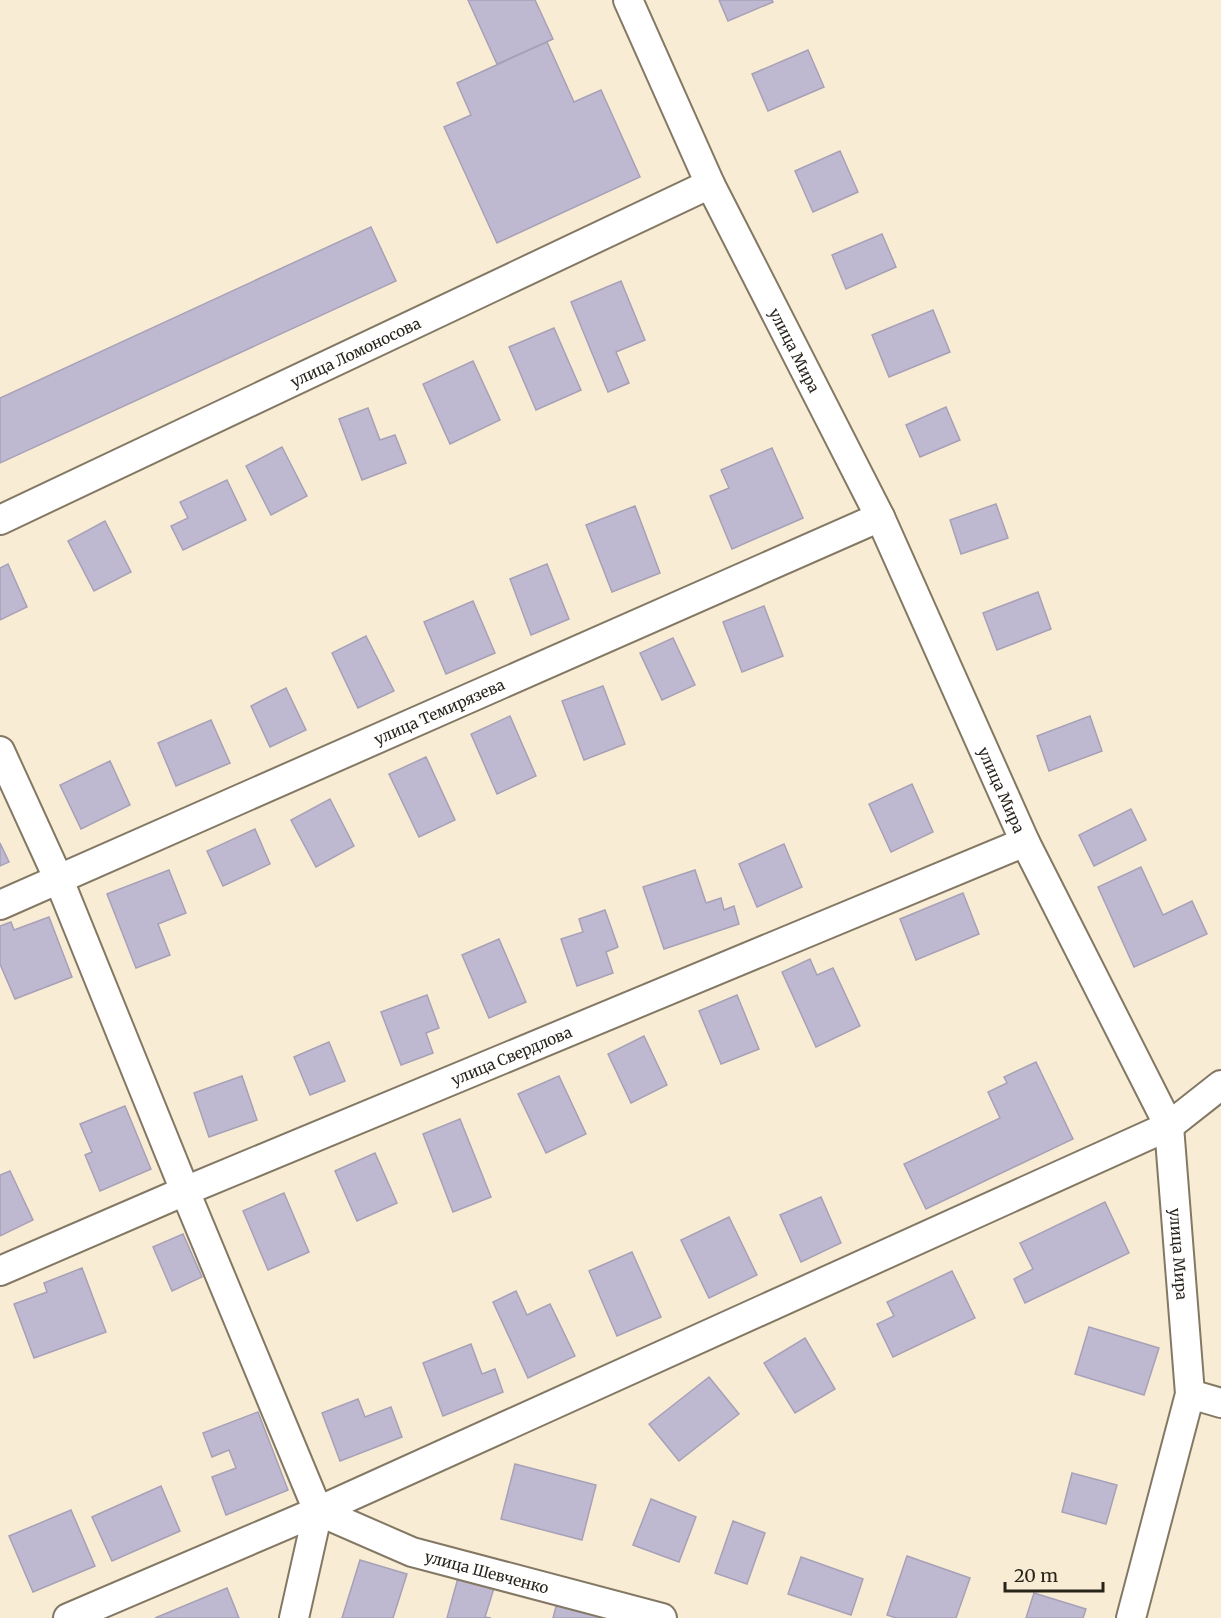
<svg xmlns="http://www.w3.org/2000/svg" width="1221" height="1618" font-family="Merriweather,serif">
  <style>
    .building { fill: #beb9d0; stroke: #a7a1b8; stroke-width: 1.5 }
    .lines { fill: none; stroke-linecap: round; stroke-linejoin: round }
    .street-casing { stroke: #837864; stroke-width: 32 }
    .street { stroke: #fff; stroke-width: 28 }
    .labels { text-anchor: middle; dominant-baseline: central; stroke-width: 6; stroke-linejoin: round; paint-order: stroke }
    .street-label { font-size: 15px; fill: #28231b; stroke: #f9ecd5 }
  </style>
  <rect width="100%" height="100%" fill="#f9ecd5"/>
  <g class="building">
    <path d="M468 0H535L553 39 497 64Z"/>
    <path d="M719 0H772L773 2 728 21Z"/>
    <path d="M547 42 574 102 601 90 640 177 497 243 444 127 471 115 457 83Z"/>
    <path d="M808 50 824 87 768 111 752 74Z"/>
    <path d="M840 151 858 192 813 212 795 171Z"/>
    <path d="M371 227 396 281 0 463V398Z"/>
    <path d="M882 234 896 267 846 289 832 255Z"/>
    <path d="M621 281 645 340 616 352 629 383 608 392 571 302Z"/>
    <path d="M933 310 950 352 889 377 872 335Z"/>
    <path d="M554 328 581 390 536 410 509 347Z"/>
    <path d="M473 361 500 420 450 444 423 384Z"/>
    <path d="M946 407 960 440 920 457 906 425Z"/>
    <path d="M368 408 380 440 395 435 406 463 362 480 339 419Z"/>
    <path d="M282 447 307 496 271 515 246 466Z"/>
    <path d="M772 448 803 518 732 549 710 496 729 488 721 470Z"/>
    <path d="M227 480 246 520 183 550 171 526 188 518 180 502Z"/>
    <path d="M996 504 1008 538 961 554 950 520Z"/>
    <path d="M635 506 660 573 612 592 586 525Z"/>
    <path d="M105 521 131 572 94 591 68 541Z"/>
    <path d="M8 564 27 607 0 620V568Z"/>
    <path d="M547 564 569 619 531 635 510 579Z"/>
    <path d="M1038 592 1051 629 997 650 983 613Z"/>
    <path d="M473 601 495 653 446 674 424 622Z"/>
    <path d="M764 606 783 656 742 672 723 622Z"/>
    <path d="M366 636 394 691 358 708 332 653Z"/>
    <path d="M673 638 695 685 662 700 640 653Z"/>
    <path d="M603 686 625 744 584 760 562 701Z"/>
    <path d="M286 688 306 730 270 747 251 706Z"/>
    <path d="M510 716 536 776 497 794 471 734Z"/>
    <path d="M1090 716 1102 751 1049 771 1037 736Z"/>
    <path d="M211 720 230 763 176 786 158 743Z"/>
    <path d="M426 757 455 820 419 837 389 774Z"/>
    <path d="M110 761 130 805 81 829 60 785Z"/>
    <path d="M912 784 933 832 891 852 869 804Z"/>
    <path d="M330 799 354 846 316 867 291 820Z"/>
    <path d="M1131 809 1146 840 1094 866 1079 835Z"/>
    <path d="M255 829 270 864 223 886 207 851Z"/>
    <path d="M0 843 9 862 0 866Z"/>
    <path d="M784 844 802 887 757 907 739 864Z"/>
    <path d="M1141 867 1163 915 1192 901 1207 934 1134 967 1098 887Z"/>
    <path d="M169 870 186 913 158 924 170 955 136 968 107 894Z"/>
    <path d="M695 870 706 903 721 898 724 910 734 906 739 924 664 949 643 887Z"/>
    <path d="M963 893 979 934 916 960 900 919Z"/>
    <path d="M605 910 618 947 606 952 613 973 577 986 561 939 583 932 579 919Z"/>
    <path d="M49 917 72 977 15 999 0 964V926L11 922 14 930Z"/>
    <path d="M499 939 526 1002 489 1018 462 955Z"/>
    <path d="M810 959 817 975 833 968 860 1026 816 1047 782 972Z"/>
    <path d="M427 995 439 1028 426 1033 433 1053 401 1065 381 1012Z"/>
    <path d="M737 995 759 1049 721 1064 699 1011Z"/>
    <path d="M644 1036 667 1085 631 1103 608 1054Z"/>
    <path d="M329 1042 345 1081 310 1095 294 1057Z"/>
    <path d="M1036 1062 1073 1139 926 1209 904 1164 1000 1118 988 1092 1007 1083 1004 1077Z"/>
    <path d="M242 1076 257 1120 209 1137 194 1093Z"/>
    <path d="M559 1076 586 1134 546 1153 518 1094Z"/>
    <path d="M125 1106 151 1169 100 1191 85 1155 92 1152 80 1124Z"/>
    <path d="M460 1119 491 1197 453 1212 423 1134Z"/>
    <path d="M375 1153 397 1203 357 1221 335 1171Z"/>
    <path d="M10 1171 33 1220 0 1236V1175Z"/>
    <path d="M284 1193 309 1252 268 1270 243 1211Z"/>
    <path d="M821 1197 841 1243 801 1262 780 1215Z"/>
    <path d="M1105 1202 1129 1253 1025 1303 1014 1279 1033 1269 1020 1243Z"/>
    <path d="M729 1217 757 1275 709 1298 681 1240Z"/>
    <path d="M183 1234 202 1277 172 1291 153 1247Z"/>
    <path d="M632 1252 661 1317 617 1336 589 1271Z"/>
    <path d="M82 1268 106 1332 34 1358 14 1304 47 1292 44 1283Z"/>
    <path d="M952 1271 975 1318 893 1357 877 1324 894 1316 887 1302Z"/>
    <path d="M516 1291 527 1315 550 1304 575 1356 528 1378 493 1302Z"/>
    <path d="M1089 1327 1159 1348 1144 1395 1075 1374Z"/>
    <path d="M805 1338 835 1389 795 1413 764 1363Z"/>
    <path d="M471 1344 482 1374 495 1369 503 1392 443 1416 423 1363Z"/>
    <path d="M709 1377 739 1414 679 1461 649 1424Z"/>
    <path d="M358 1399 365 1417 391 1407 402 1437 340 1461 322 1413Z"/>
    <path d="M258 1412 288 1490 226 1515 212 1477 236 1468 229 1450 212 1457 203 1433Z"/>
    <path d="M515 1464 596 1485 582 1540 501 1519Z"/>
    <path d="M1072 1473 1117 1485 1106 1524 1062 1512Z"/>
    <path d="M161 1486 180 1531 112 1561 92 1517Z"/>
    <path d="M651 1499 696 1517 679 1562 633 1545Z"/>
    <path d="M71 1510 95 1566 33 1592 9 1536Z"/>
    <path d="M733 1521 765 1533 747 1584 715 1573Z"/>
    <path d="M907 1556 970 1578 956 1618H896L887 1615Z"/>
    <path d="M801 1557 863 1579 851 1615 788 1594Z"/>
    <path d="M360 1560 407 1574 393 1618H342Z"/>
    <path d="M458 1578 494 1588 485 1617 491 1618H447Z"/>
    <path d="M227 1588 239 1618H155Z"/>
    <path d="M1034 1593 1086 1609 1083 1618H1026Z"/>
    <path d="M558 1599 606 1613 605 1618H553Z"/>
  </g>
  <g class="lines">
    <g class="street-casing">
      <g id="street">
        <path id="s1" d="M628 0 710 184 880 517 1025 842 1169 1126 1190 1394 1131 1618"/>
        <path id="s2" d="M0 520 710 184"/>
        <path d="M0 751 59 880 185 1191 318 1511 294 1618"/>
        <path id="s3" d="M0 905 880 517"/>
        <path id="s4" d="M0 1271 185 1191 1025 842"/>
        <path d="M1190 1394 1221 1403"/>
        <path id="s5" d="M318 1511 412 1552 662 1618"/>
        <path d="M68 1618 318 1511 1169 1126 1221 1085"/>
      </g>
    </g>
    <use href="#street" class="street"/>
  </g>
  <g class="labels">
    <g class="street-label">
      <text stroke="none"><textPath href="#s1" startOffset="388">улица Мира</textPath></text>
      <text stroke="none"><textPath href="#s2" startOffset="393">улица Ломоносова</textPath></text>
      <text stroke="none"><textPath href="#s3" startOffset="480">улица Темирязева</textPath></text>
      <text stroke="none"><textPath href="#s1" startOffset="874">улица Мира</textPath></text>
      <text stroke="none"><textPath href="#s4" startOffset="555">улица Свердлова</textPath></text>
      <text stroke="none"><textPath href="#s1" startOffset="1378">улица Мира</textPath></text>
      <text stroke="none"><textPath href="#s5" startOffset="180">улица Шевченко</textPath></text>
    </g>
  </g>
  <path d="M1005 1582v9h98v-9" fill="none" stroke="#28231b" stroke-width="3"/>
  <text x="1014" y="1582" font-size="18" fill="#28231b" stroke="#f9ecd5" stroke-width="4.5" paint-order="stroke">20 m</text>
</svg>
